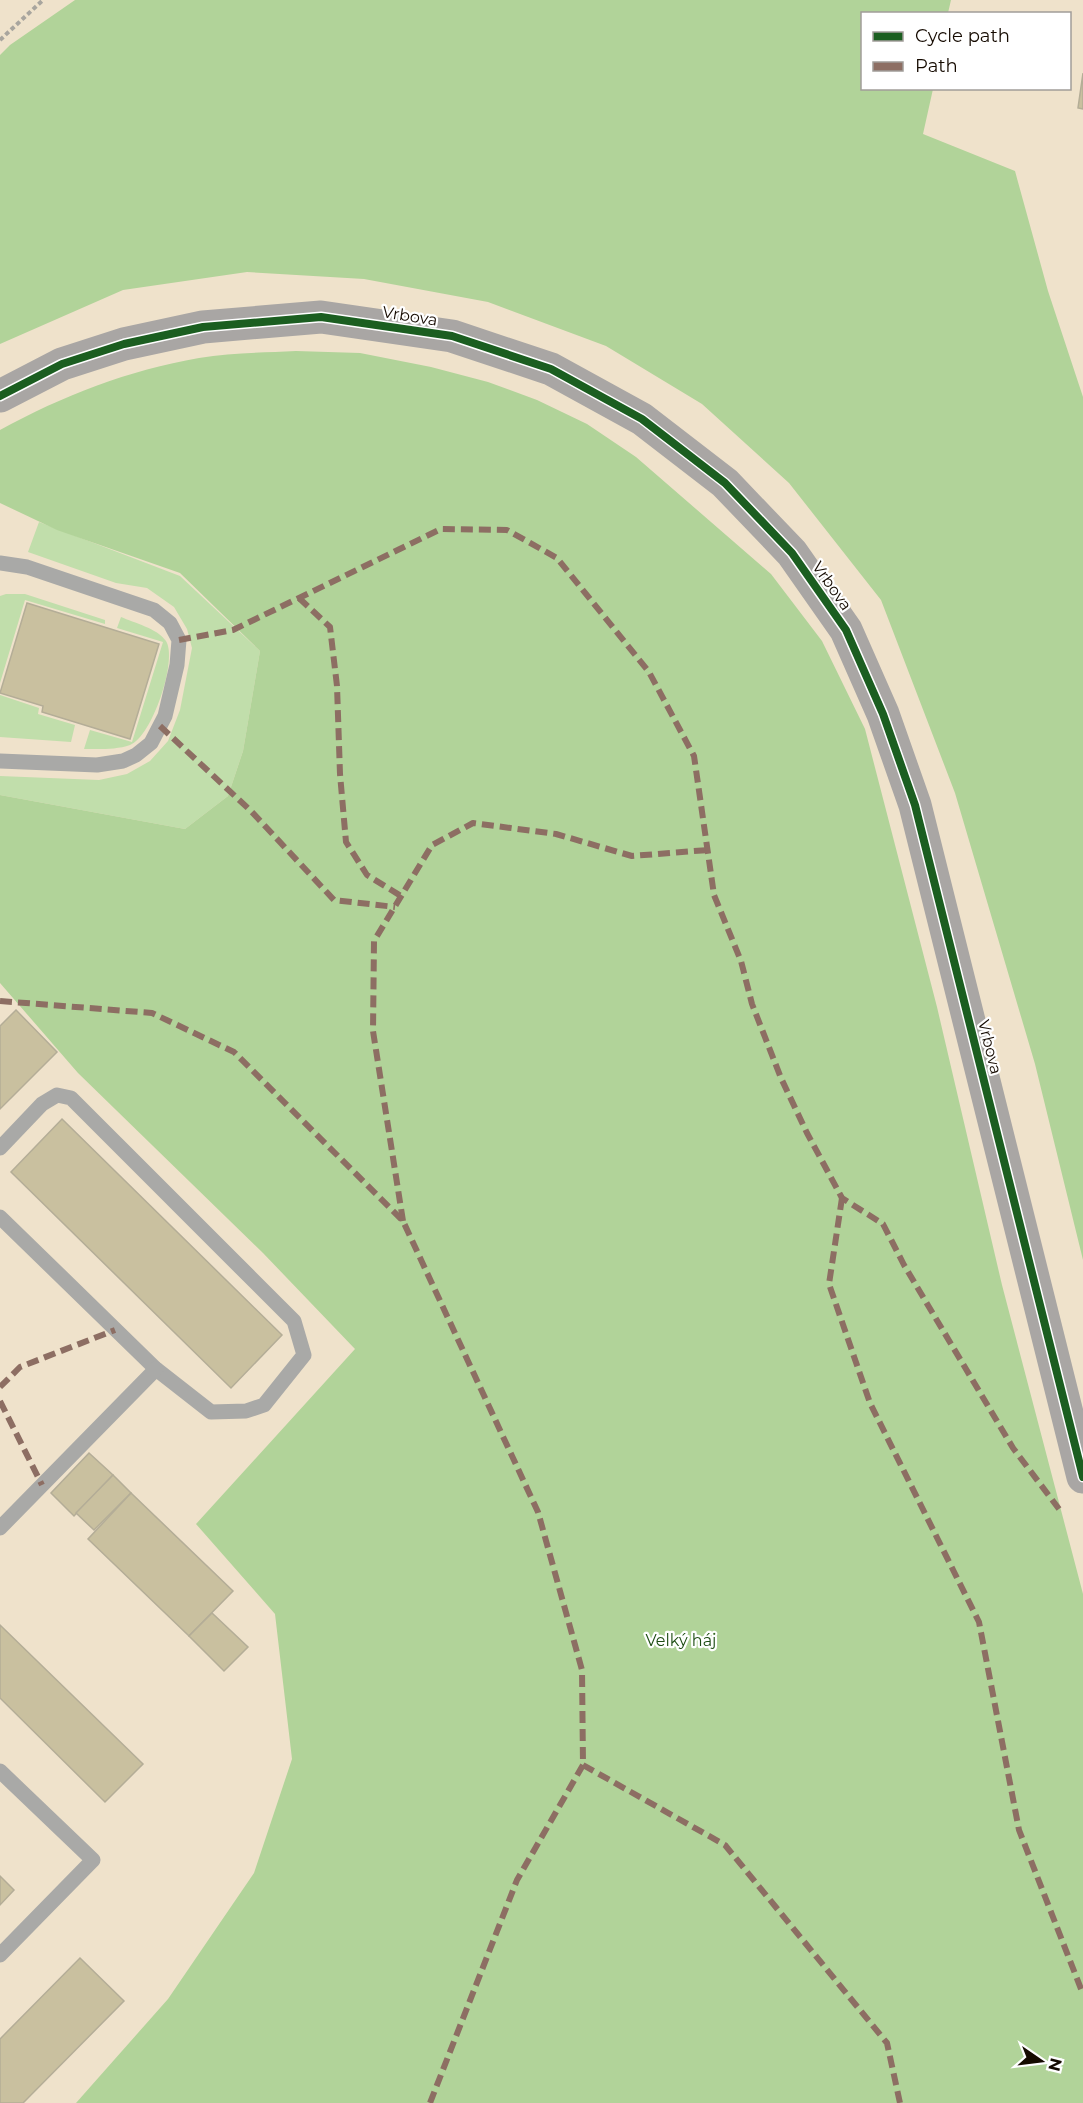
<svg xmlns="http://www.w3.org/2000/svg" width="1083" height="2103" font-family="Montserrat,sans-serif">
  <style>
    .green { fill: #c1deab }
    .forest { fill: #b1d399 }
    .building { fill: #c9c09f; stroke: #b4ad97; stroke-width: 1.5 }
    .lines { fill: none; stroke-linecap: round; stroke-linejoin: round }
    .path { stroke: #a8a59e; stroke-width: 4; stroke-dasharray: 4.5 3; stroke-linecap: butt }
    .lane { stroke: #a9a9a7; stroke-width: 15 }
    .secondary { stroke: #a9a6a4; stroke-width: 33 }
    .quiet { stroke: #8d6e63; stroke-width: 6; stroke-dasharray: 12 6; stroke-linecap: butt }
    .cycleway-casing { stroke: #fff; stroke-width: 11 }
    .cycleway { stroke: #1b5e20; stroke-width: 8 }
    .labels { text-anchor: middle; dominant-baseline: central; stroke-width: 4.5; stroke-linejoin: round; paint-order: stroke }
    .street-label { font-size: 16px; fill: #150a00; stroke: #fff }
    .park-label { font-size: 16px; fill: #1e4d14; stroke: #fff }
  </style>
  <rect width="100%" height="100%" fill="#efe2cb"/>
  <g class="green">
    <path d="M39 522 180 576 260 651 243 751 228 796 185 829 0 795V776L99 780 127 774 150 761 168 741 180 710 192 648 187 629 174 607 147 588 116 583 28 552Z"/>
    <path d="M6 594H25L105 620V624L25 600 0 683V596Z"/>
    <path d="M121 617C134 623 157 628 166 641 178 660 152 737 130 745 116 750 98 749 84 749L90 730 132 742 163 642 117 628Z"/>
    <path d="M0 695 39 708 38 714 75 725 71 742 0 737Z"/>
  </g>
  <g class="forest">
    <path d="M75 0H951L948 13 862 14V88L933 89 923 134 1015 171 1048 291 1083 397V1260L1035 1064 955 793 881 600 789 483 702 404 606 346 488 302 364 279 247 272 123 290 0 344V55L10 45Z"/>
    <path d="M296 351 360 353 431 367 488 382 537 400 587 424 636 457 771 574 822 641 865 729 937 1007 1002 1285 1083 1594V2103H76L168 1999 254 1873 292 1759 275 1614 196 1524 355 1349 263 1253 78 1073 0 983V795L185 829 228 796 243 751 260 651 180 573 57 530 0 503V430C62 396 129 370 199 358 231 352 264 353 296 351Z"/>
  </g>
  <g class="building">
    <path d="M1083 73V109L1078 108Z"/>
    <path d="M27 603 159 644 130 739 42 712 43 706 0 693Z"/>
    <path d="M16 1010 57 1052 0 1109V1026Z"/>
    <path d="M62 1119 282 1335 231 1388 11 1172Z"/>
    <path d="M89 1453 113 1475 74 1516 51 1493Z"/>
    <path d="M113 1475 131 1493 94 1530 76 1513Z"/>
    <path d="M131 1493 233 1591 189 1636 88 1539Z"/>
    <path d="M212 1613 248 1647 224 1671 189 1636Z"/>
    <path d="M0 1625 143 1764 105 1802 0 1698Z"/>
    <path d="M0 1876 14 1890 0 1905Z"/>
    <path d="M80 1958 124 2001 23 2103H0V2039Z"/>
  </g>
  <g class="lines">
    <path class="path" d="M0 40 43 0"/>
    <g class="lane">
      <path d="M0 563 27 567 154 610 170 623 179 640 177 665 165 716 151 743 136 755 123 761 97 765 0 761"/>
      <path d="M0 1148 42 1104 57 1095 71 1098 294 1321 304 1355 264 1405 246 1411 211 1412 156 1369 0 1217"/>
      <path d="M0 1528 156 1369"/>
      <path d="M0 1771 93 1860 0 1955"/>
    </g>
    <path class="secondary" d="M0 396 62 364 124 344 203 327 321 317 452 336 551 369 642 419 725 483 792 553 846 630 883 714 915 805 1083 1477"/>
    <g class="quiet">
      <path d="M299 598 330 627 337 686 340 774 346 842 367 875 401 896"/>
      <path d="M179 640 233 630 441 529 507 530 557 558 649 672 694 756 714 895 741 961 752 1004 781 1078 807 1133 842 1198 883 1224 904 1265 1013 1448 1059 1509"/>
      <path d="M160 726 251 811 334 900 395 907"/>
      <path d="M0 1001 152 1013 234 1052 403 1221 538 1512 582 1670 583 1765 517 1880 430 2103"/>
      <path d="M842 1198 829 1284 870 1403 979 1622 1019 1830 1083 1994"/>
      <path d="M403 1221 373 1031 374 941 432 845 473 823 556 834 632 856 708 850"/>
      <path d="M0 1387 20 1367 115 1330"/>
      <path d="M0 1401 42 1485"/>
      <path d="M583 1765 725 1845 887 2043 900 2103"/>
    </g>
    <g class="cycleway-casing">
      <path id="cycleway" d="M0 396 62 364 124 344 203 327 321 317 452 336 551 369 642 419 725 483 792 553 846 630 883 714 915 805 1083 1477"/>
    </g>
    <use href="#cycleway" class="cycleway"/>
  </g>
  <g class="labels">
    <g class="street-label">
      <text transform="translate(410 316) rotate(9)">Vrbova</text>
      <text transform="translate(832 586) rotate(55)">Vrbova</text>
      <text transform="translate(990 1047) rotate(76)">Vrbova</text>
    </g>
    <g class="park-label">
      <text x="681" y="1640">Velký háj</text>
    </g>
  </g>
  <rect x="861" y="12" width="210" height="78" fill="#ffffff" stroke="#a19d99" stroke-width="1.5"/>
  <rect x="873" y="32" width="30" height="9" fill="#1b5e20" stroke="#a19d99" stroke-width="1.5"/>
  <text x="915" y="42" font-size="18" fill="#150a00">Cycle path</text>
  <rect x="873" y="62" width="30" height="9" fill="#8d6e63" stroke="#a19d99" stroke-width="1.5"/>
  <text x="915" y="72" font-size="18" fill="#150a00">Path</text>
  <g transform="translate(1041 2061) rotate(104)" stroke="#ffffff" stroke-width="4.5" paint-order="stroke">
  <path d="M0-4.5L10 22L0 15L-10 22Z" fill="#150a00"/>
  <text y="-9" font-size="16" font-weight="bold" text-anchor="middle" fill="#150a00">N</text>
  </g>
</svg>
